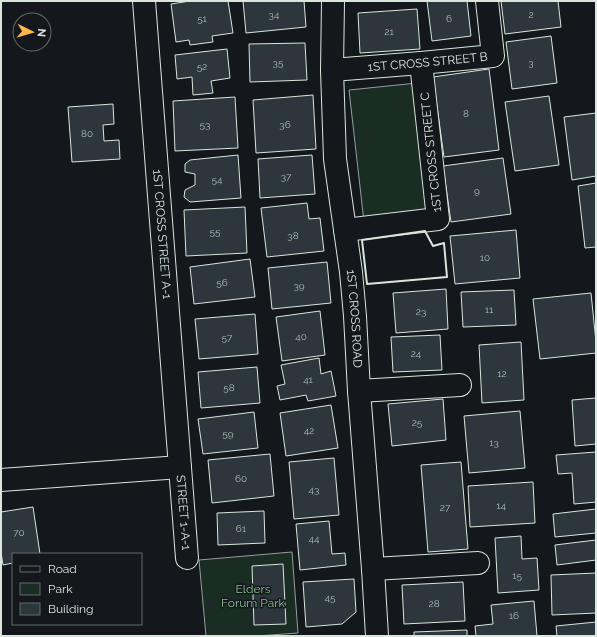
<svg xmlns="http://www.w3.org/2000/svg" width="597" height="637" font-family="Raleway,sans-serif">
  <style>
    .green { fill: #1a2d24; stroke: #939e99 }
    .building { fill: #2c363c; stroke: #d8e6dc }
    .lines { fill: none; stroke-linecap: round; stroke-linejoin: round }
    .minor-casing { stroke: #d8e6dc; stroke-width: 24 }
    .minor { stroke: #14181c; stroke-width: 22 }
    .wall { stroke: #d8e6dc; stroke-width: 2 }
    .labels { text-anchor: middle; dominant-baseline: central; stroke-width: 3; stroke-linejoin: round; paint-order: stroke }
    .number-label { font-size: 10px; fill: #adbab4 }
    .street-label { font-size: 12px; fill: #d8e6dc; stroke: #14181c }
    .park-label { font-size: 12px; fill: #8ac095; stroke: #14181c }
  </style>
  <rect width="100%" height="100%" fill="#14181c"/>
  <g class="green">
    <path d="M417 83 432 213 364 222 349 90Z"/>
    <path d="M292 552 298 633 257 636H206L199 560Z"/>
  </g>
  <g class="building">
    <path d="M190 1H228L233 33 212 36 213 42 190 45 189 40 176 42 171 4Z"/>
    <path d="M243 1H304L306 27 246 33Z"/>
    <path d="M427 1H467L471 36 432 41Z"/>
    <path d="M501 1H558L561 27 505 34Z"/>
    <path d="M417 9 420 49 360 53 358 13Z"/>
    <path d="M551 36 557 83 512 89 506 42Z"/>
    <path d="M305 43 307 80 250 82 249 44Z"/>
    <path d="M227 49 230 78 211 81 213 93 193 95 192 77 177 79 175 55Z"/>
    <path d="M489 69 499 150 444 157 433 77Z"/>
    <path d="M313 95 316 149 256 153 253 100Z"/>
    <path d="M549 96 559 165 515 171 505 102Z"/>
    <path d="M235 97 238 148 175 151 173 101Z"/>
    <path d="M113 104 114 124 103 125 104 141 119 140 120 159 72 162 68 107Z"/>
    <path d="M596 113V176L572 180 564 117Z"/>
    <path d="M238 155 241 198 190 202 184 197 185 190 195 185V174L185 172V164L190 160Z"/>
    <path d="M312 155 315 194 260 198 258 159Z"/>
    <path d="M503 158 511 214 451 222 443 166Z"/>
    <path d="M596 183V247L585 248 578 186Z"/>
    <path d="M307 203 309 219 320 218 324 251 267 257 261 208Z"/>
    <path d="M245 207 247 253 186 256 184 210Z"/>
    <path d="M516 230 520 278 455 284 450 236Z"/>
    <path d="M250 259 255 297 194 304 190 267Z"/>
    <path d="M327 262 331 303 272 309 268 268Z"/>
    <path d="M446 289 448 329 396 333 393 293Z"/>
    <path d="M514 290 516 325 463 327 461 292Z"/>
    <path d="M591 293 596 342V353L540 359 533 299Z"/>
    <path d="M320 311 325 355 282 361 276 317Z"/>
    <path d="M255 314 258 354 199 359 195 319Z"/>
    <path d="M440 335 442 370 393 372 391 337Z"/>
    <path d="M521 342 524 400 482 403 479 345Z"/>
    <path d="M319 358 321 374 331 371 336 396 308 401 306 395 280 400 277 386 285 384 281 365Z"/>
    <path d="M257 367 260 403 201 408 198 372Z"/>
    <path d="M596 398V444L575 446 572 400Z"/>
    <path d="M443 399 446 440 392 446 388 404Z"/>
    <path d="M331 405 338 448 286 456 280 413Z"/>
    <path d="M520 411 525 468 469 473 464 416Z"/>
    <path d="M254 412 258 448 203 454 198 419Z"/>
    <path d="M596 452V502L574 504 572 473 558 474 556 455Z"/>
    <path d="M270 454 274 496 212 503 208 460Z"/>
    <path d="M334 458 339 515 294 519 289 462Z"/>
    <path d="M461 462 468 549 428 552 421 465Z"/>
    <path d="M533 482 535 523 470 527 468 486Z"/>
    <path d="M33 507 40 554H13V563L3 565 1 552V512Z"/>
    <path d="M596 509V533L555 537 553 514Z"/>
    <path d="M264 511 265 543 218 545 217 513Z"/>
    <path d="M329 521 332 554 345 553 346 565 300 570 296 524Z"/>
    <path d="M521 536 522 559 537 558 539 590 498 593 495 538Z"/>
    <path d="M596 540V560L557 565 555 545Z"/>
    <path d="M283 564 286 624 254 625 252 566Z"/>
    <path d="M596 573V613L552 615 551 575Z"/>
    <path d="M354 579 356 612 342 624 306 627 303 582Z"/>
    <path d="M463 582 465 621 404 624 402 585Z"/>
    <path d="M534 601 537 636H476L475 626 493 624 491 605Z"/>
    <path d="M596 622V636H557L556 626Z"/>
    <path d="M467 630V636H414V632Z"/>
  </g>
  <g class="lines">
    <g class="minor-casing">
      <g id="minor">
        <path id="s1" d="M144 1 187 558"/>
        <path id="s2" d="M333 1 332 70 335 159 351 272 355 316 359 391 373 569 377 636"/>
        <path id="s3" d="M332 70 421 63 493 56 487 1"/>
        <path d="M345 230 438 219 421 63"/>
        <path d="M359 391 460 385"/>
        <path d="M1 480 180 467"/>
        <path d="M373 569 478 563"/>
      </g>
    </g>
    <use href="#minor" class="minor"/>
    <path class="wall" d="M425 231 433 246 444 243 447 277 367 284 362 240Z"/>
  </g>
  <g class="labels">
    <g class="number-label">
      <text x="274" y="14">34</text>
      <text x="531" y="14">2</text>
      <text x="202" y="18">51</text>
      <text x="449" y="18">6</text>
      <text x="389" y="31">21</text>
      <text x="278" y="62">35</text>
      <text x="531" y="62">3</text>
      <text x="202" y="66">52</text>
      <text x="466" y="113">8</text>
      <text x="205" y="124">53</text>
      <text x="285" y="124">36</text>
      <text x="87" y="133">80</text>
      <text x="286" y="176">37</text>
      <text x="217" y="179">54</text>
      <text x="477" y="190">9</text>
      <text x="215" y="231">55</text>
      <text x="293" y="235">38</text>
      <text x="485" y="257">10</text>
      <text x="222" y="282">56</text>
      <text x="299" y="285">39</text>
      <text x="489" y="309">11</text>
      <text x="421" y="311">23</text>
      <text x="301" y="336">40</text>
      <text x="227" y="337">57</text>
      <text x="416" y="353">24</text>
      <text x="502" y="373">12</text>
      <text x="308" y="379">41</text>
      <text x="229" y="387">58</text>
      <text x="417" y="422">25</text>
      <text x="309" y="430">42</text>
      <text x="228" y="433">59</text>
      <text x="494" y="442">13</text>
      <text x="241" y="478">60</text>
      <text x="314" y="489">43</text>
      <text x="501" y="505">14</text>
      <text x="445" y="507">27</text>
      <text x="241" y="528">61</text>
      <text x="19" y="532">70</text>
      <text x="314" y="538">44</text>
      <text x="517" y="575">15</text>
      <text x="330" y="597">45</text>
      <text x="434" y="603">28</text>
      <text x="514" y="615">16</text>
    </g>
    <g class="street-label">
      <text stroke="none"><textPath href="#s3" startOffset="96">1ST CROSS STREET B</textPath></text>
      <text transform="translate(431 152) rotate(-96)">1ST CROSS STREET C</text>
      <text stroke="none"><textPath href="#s1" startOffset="234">1ST CROSS STREET A-1</textPath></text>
      <text stroke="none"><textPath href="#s2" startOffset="319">1ST CROSS ROAD</textPath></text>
      <text stroke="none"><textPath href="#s1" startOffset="513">STREET 1-A-1</textPath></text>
    </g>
    <g class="park-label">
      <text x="253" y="589">Elders<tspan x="253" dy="14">Forum Park</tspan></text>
    </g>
  </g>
  <rect width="597" height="637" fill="none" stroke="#d8e6dc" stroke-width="4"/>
  <rect x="12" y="553" width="130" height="72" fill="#14181c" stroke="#626a69"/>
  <rect x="20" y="566" width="20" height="6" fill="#14181c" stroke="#626a69"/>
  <text x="48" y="573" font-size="12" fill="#d8e6dc">Road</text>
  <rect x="20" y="583" width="20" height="12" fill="#1a2d24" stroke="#626a69"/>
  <text x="48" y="593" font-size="12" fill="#d8e6dc">Park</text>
  <rect x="20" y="603" width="20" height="12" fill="#2c363c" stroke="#626a69"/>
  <text x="48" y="613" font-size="12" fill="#d8e6dc">Building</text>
  <g transform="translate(32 32) rotate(95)"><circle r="19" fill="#14181c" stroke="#626a69"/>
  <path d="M0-3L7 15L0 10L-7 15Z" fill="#ffb74d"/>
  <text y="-6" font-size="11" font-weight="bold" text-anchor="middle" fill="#d8e6dc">N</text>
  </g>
</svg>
